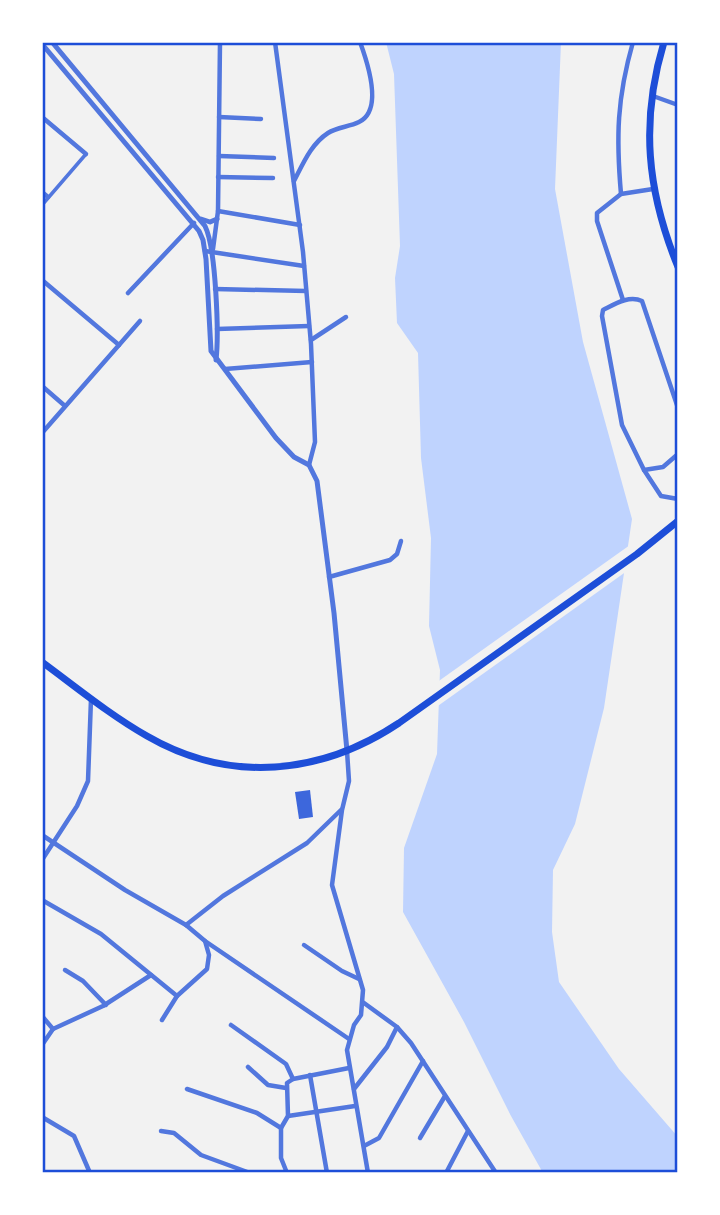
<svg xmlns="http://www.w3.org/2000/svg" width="720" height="1215" font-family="'Varela Round',sans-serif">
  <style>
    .water { fill: #bfd3fe }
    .pier { fill: #f2f2f2 }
    .building { fill: #3d67dc }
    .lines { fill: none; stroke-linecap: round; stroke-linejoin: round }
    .pedestrian { stroke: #5277de; stroke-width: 3.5 }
    .minor { stroke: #5277de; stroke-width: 4.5 }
    .tertiary { stroke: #5277de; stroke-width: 5 }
    .primary { stroke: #1d4ed8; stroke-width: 7 }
    .neatline { fill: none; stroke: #1d4ed8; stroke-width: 2.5 }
  </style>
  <rect width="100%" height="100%" fill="#f2f2f2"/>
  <path class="water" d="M386 42H561L555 189 583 342 632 519 604 708 575 824 553 870 552 932 559 982 619 1069 678 1137V1173H543L511 1116 464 1022 403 912 404 848 437 754 440 670 429 626 431 538 421 458 418 353 397 323 395 278 400 246 394 74Z"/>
  <path class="pier" d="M630 545 627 571 435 708 436 683Z"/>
  <path class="building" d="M310 790 313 817 299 819 295 792Z"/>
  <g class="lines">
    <path class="pedestrian" d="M42 205 86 154"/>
    <g class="minor">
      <path d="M275 42 303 252 311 344 315 442 309 465"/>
      <path d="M653 96 678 105"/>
      <path d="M42 117 86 154"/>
      <path d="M219 117 261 119"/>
      <path d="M219 156 274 158"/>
      <path d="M218 177 273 178"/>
      <path d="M294 181C303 164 311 144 328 133 337 127 349 127 359 122 384 110 367 61 360 42"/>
      <path d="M42 192 48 197"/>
      <path d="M621 194C616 137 617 98 633 42"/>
      <path d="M218 211 300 225"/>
      <path d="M213 249 218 211 220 42"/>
      <path d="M205 251 304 266"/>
      <path d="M42 280 119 345"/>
      <path d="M215 289 306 291"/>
      <path d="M128 293 194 223"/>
      <path d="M623 300 597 221V213L621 194 653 189"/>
      <path d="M217 329 309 326"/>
      <path d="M311 340 346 317"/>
      <path d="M225 369 312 362"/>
      <path d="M42 386 65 406"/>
      <path d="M678 408 642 301C629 295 615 304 603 310L602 316 622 425 644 470 661 496 678 499"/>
      <path d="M42 433 140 321"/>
      <path d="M644 470 663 467 678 454"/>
      <path d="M329 577 390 560 397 554 401 541"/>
      <path d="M347 751 349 781 342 810 332 885 363 990 361 1015 354 1025 347 1050 368 1173"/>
      <path d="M42 835 125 890 186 925 205 941 349 1039"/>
      <path d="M42 860 77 806 88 781 91 699"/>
      <path d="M42 900 101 934 177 996"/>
      <path d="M186 925 223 896 307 843 341 810"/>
      <path d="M304 945 342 971 359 979"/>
      <path d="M65 970 83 981 106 1005"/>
      <path d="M364 1003 397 1027 411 1043 496 1173"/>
      <path d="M42 1016 53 1029"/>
      <path d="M162 1020 177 996 207 969 209 955 205 941"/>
      <path d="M231 1025 286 1064 293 1079"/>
      <path d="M42 1045 53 1029 103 1006 151 975"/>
      <path d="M248 1067 268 1085 286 1088"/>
      <path d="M310 1075 327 1173"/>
      <path d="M187 1089 257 1113 281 1128"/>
      <path d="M354 1089 387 1047 397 1027"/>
      <path d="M288 1116 355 1106"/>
      <path d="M42 1117 74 1136 90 1173"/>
      <path d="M161 1131 174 1133 201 1155 250 1173"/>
      <path d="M420 1138 445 1096"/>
      <path d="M364 1146 379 1138 423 1061"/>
      <path d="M287 1173 281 1158V1128L288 1116 287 1083 293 1079 349 1068"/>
      <path d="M446 1173 468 1131"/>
    </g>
    <g class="tertiary">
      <path d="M52 42 205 226C216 248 219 334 216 360"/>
      <path d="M42 44 199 231 203 240 206 259 211 351 276 438 294 457 309 465 317 481 334 613 347 751"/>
      <path d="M201 219 210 222 217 219"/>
    </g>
    <g class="primary">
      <path d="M664 42C640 122 647 191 678 267"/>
      <path d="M42 662C76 687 110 715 147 736 230 784 321 775 399 723L637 554 678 521"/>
    </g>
  </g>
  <rect width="720" height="1215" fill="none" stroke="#ffffff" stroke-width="88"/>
  <rect x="44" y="44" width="632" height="1127" class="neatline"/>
</svg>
